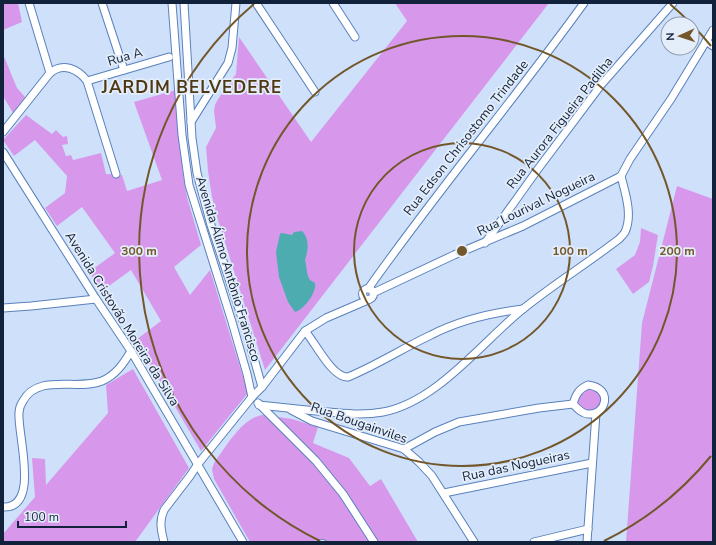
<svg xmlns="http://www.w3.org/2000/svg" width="716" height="545" font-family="'Nunito Sans',sans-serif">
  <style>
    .green { fill: #d798ec }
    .water { fill: #4dacaf }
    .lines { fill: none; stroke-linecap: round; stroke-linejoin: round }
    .lane-casing { stroke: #5981bc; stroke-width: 5.5 }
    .street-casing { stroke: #5981bc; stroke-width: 9 }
    .lane { stroke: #fff; stroke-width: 3.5 }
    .street { stroke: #fff; stroke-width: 7 }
    .ring { fill: none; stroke: #73572a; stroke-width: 2 }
    .labels { text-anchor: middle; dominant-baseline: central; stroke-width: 3.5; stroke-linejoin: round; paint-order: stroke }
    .street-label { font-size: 13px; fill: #12223a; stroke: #e4edfa }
    .district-label { font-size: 17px; font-weight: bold; letter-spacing: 1px; fill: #4d3813; stroke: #e4edfa }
    .centre { fill: #73572a; stroke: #e4edfa; stroke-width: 2 }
    .ring-label { font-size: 12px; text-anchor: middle; font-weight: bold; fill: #73572a; stroke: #e4edfa; stroke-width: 3.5; stroke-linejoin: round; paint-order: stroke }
  </style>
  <rect width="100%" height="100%" fill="#cfe1fa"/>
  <g class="green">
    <path d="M3 3H18L22 22 3 30Z"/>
    <path d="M395 3H549L265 370 218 220 212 197 208 171 206 147 216 128 214 111 215 105 218 99 236 74 239 37 311 142 407 21Z"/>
    <path d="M3 54 17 88 25 97 13 113 3 96Z"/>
    <path d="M176 90 183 175 187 197 201 245 174 267 190 295 210 270 248 393 201 451 136 340 161 321 131 270 102 291 89 272 115 253 82 207 57 226 45 208 65 193 67 176 35 140 14 156 3 140 26 115 52 134 56 130 63 137 67 136 68 144 62 145 66 156 71 155 73 160 101 153 106 174 122 175 127 191 162 180 134 102Z"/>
    <path d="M677 186 713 199V542H626L642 323Z"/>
    <path d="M641 228 658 235 653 266 649 282 633 294 616 269 635 255 640 242Z"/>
    <path d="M133 369 189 468 135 542H3V534L35 497 32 458 45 459 46 485 108 413 106 385Z"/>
    <circle cx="590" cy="400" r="12"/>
    <path d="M263 415 292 419 318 427 313 443 349 458 370 486 381 479 418 542H331L319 539 311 542H250L214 479 212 469 214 463C226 447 242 417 263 415Z"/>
  </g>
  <path class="water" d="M302 231C310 239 308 251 305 260 307 267 306 274 310 280L315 283C317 292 304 310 295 312L288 302 279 277 276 252 280 234 282 233 292 235 294 232Z"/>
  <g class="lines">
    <g class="lane-casing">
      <path id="lane" d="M319 542H324"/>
    </g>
    <g class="street-casing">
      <g id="street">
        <path d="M29 3 50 73"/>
        <path d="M102 3 124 70"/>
        <path d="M172 3 182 135 189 185 232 322 247 374 252 397"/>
        <path d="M184 3 192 138 197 173 211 225 246 330 262 387"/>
        <path d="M256 3 315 92"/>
        <path d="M333 3 355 37"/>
        <path d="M706 41 713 46"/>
        <path d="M87 81 169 57"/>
        <path d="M191 122 228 63 232 48 236 3"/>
        <path d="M3 132 50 73C63 62 78 69 87 81L116 174"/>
        <path d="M3 152 96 299 131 351 243 542"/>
        <path d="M621 176 630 159 671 99 713 30"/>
        <path d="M485 243 538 169 601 85 673 3"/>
        <circle cx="368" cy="294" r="5.5"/>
        <path d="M368 289C437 191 514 100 584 3"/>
        <path d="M373 293 454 255 523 226 621 176"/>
        <path d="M3 308 31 306 96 299"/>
        <path d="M305 331C315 342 332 378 348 377 377 365 403 348 431 335 460 320 490 313 523 309"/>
        <path d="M588 385C614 388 606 416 588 414 582 414 577 408 573 404 576 394 579 389 588 385Z"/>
        <path d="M258 403 316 461 343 494 374 542"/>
        <path d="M259 405C278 407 297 409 316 411 339 413 361 416 383 412 437 402 482 342 523 309 554 284 588 263 619 239 621 237 624 234 625 232 633 215 625 192 621 176"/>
        <path d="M291 410 312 421 404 449 419 462 432 476 474 542"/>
        <path d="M404 449 435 432 459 422 539 408 573 404"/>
        <path d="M444 493 592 463"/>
        <path d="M3 507C41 509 17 433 19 413 19 409 21 404 23 401 38 373 77 391 102 381 116 375 124 363 131 351"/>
        <path d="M164 542C161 530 159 521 164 510L190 476 198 464 252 397 262 387 305 331 326 318 368 300"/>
        <path d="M534 542 588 529"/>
        <path d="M587 542 596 413"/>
      </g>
    </g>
    <use href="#lane" class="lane"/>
    <use href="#street" class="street"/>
  </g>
  <g class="ring">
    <circle cx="462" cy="251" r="108"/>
    <circle cx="462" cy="251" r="215"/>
    <path d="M711 456A323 323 0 0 1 604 541M320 541A323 323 0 0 1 254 4M670 4A323 323 0 0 1 711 46"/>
  </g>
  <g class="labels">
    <g class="street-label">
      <text transform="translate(125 57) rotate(-16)">Rua A</text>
      <text transform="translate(560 123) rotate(-52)">Rua Aurora Figueira Padilha</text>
      <text transform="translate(466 138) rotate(-52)">Rua Edson Chrisostomo Trindade</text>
      <text transform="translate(536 204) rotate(-26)">Rua Lourival Nogueira</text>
      <text transform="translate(228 269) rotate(73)">Avenida Álimo Antônio Francisco</text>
      <text transform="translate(122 319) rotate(58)">Avenida Cristovão Moreira da Silva</text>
      <text transform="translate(359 423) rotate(19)">Rua Bougainviles</text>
      <text transform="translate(516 466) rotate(-12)">Rua das Nogueiras</text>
    </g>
    <g class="district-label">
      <text x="192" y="87">JARDIM BELVEDERE</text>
    </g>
  </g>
  <circle cx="462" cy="251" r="6" class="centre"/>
  <g class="ring-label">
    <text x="570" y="255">100 m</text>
    <text x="677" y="255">200 m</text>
    <text x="139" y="255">300 m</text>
  </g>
  <rect width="716" height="545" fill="none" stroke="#12223a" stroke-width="8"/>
  <g transform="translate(680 36) rotate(267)"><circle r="19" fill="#e4edfa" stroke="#909cad"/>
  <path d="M0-3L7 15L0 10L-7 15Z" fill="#73572a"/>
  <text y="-6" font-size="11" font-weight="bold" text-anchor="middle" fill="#12223a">N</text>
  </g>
  <path d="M18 521v6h108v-6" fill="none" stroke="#12223a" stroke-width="2"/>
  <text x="24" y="521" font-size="12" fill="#12223a" stroke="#e4edfa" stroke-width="3" paint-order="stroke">100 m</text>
</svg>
